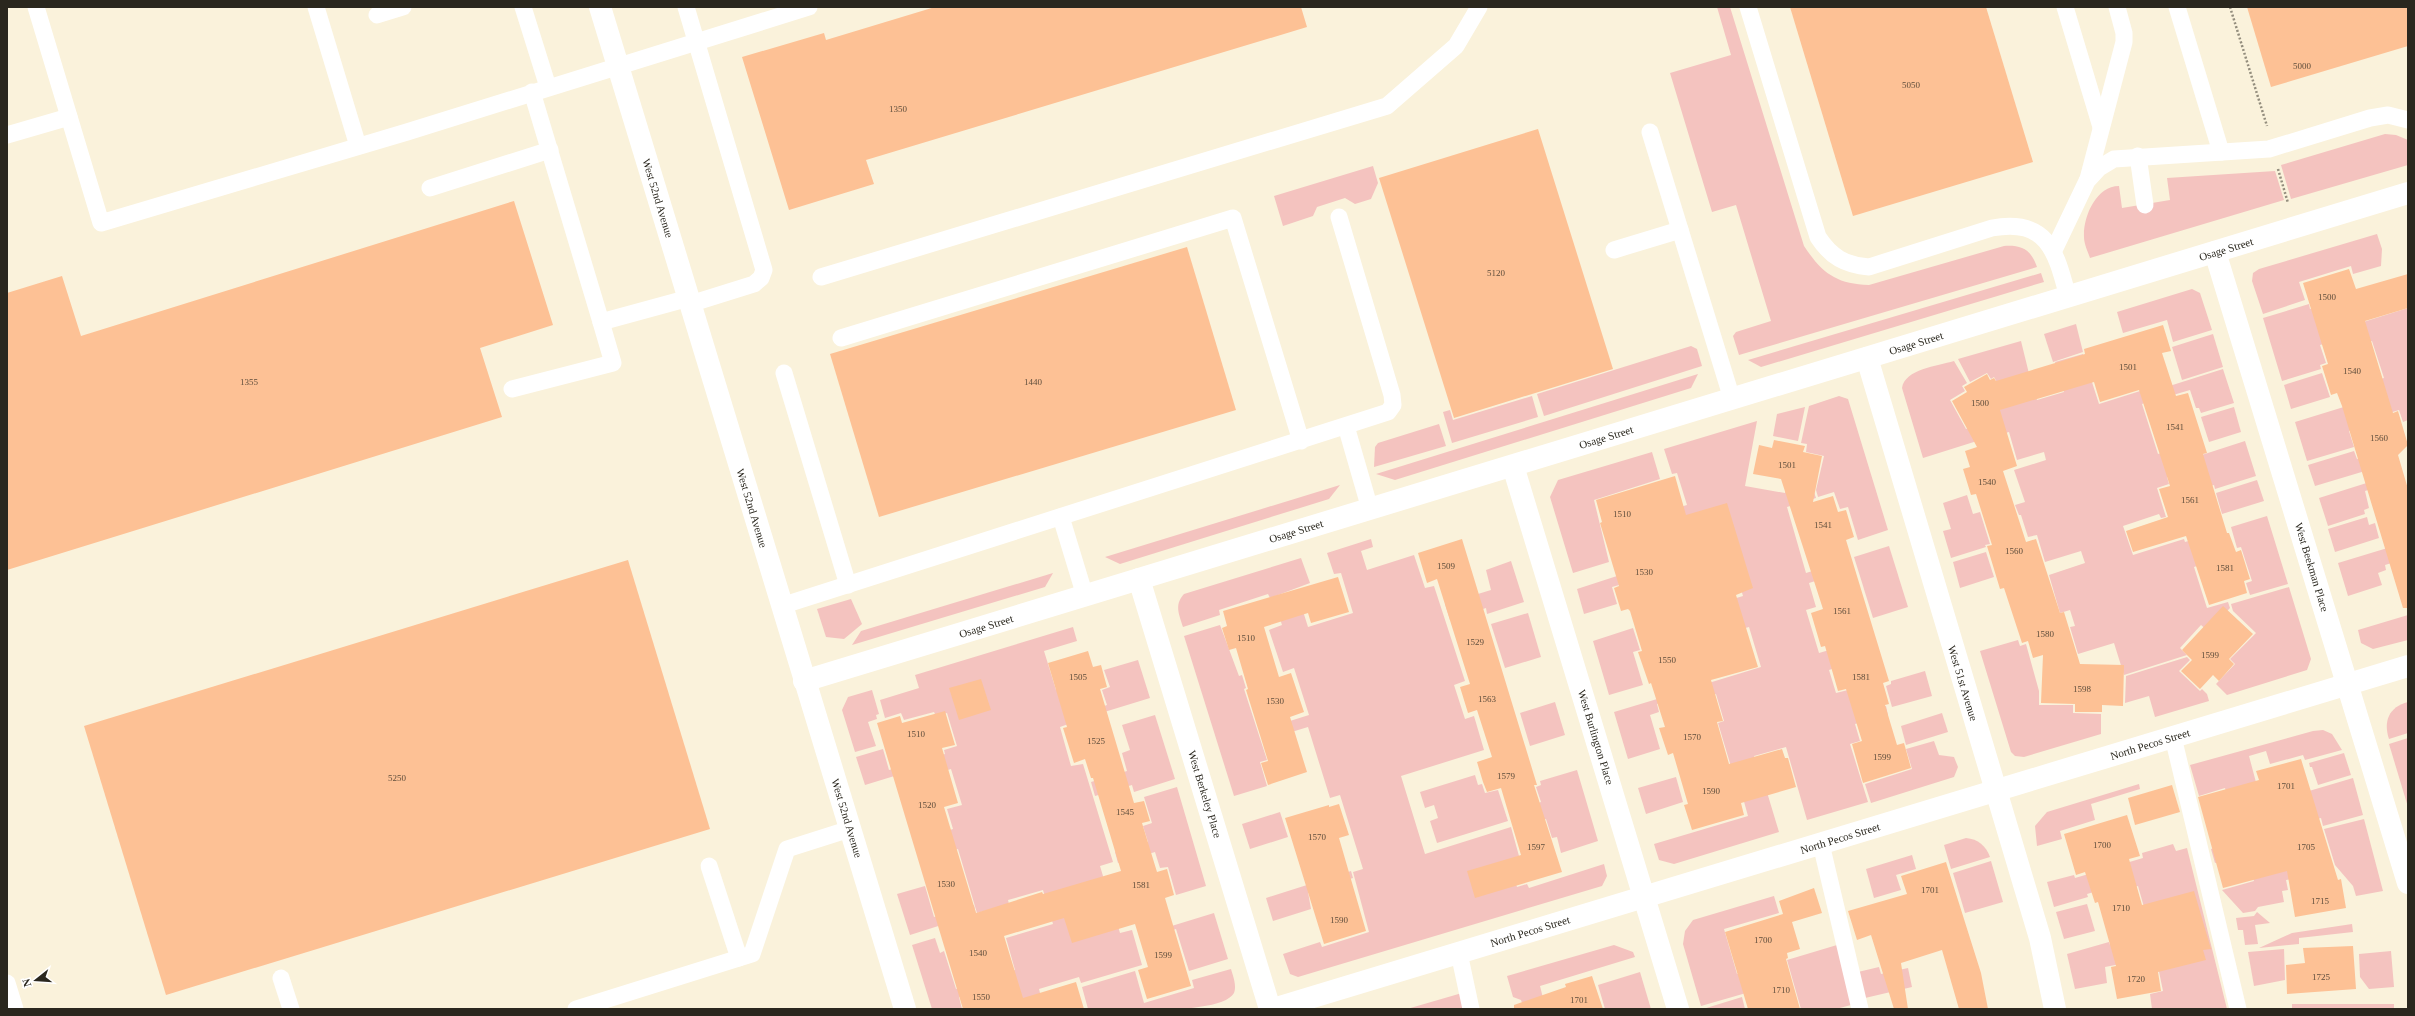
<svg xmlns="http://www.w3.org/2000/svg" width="2415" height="1016" font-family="'Times New Roman',serif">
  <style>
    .green { fill: #f4c3bf }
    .building { fill: #fdc195 }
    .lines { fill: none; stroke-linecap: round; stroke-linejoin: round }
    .path { stroke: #938d7d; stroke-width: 2.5; stroke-dasharray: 2 2; stroke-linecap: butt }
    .lane { stroke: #fff; stroke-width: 17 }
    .street { stroke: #fff; stroke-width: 22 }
    .secondary { stroke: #fff; stroke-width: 22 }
    .labels { text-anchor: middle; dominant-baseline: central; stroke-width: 4; stroke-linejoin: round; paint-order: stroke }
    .number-label { font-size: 9px; fill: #5f4e3c }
    .street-label { font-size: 11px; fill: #2a271e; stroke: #fff }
  </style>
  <rect width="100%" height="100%" fill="#faf2db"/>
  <g class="green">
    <path d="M1717 7H1730L1804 246C1822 273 1836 284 1869 285L2004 246C2021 245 2031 249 2037 267L1739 355 1733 336 1736 332 1771 321 1736 205 1712 212 1670 73 1731 55Z"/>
    <path d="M2385 134 2396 135 2408 140V165L2291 199 2281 165Z"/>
    <path d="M1373 166 1378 183 1371 199 1355 204 1345 198 1317 207 1313 216 1283 226 1274 196Z"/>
    <path d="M2275 171 2284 200 2090 258C2088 252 2084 244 2084 237 2083 217 2096 186 2119 186L2122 208 2170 200 2167 178Z"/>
    <path d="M2377 234 2382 249 2381 266 2353 274 2351 266 2299 282 2305 300 2263 314 2252 281 2253 273 2259 269Z"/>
    <path d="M2041 273 2044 282 1761 367 1748 360Z"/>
    <path d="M2192 289 2200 293 2212 330 2173 342 2167 320 2123 333 2117 312Z"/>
    <path d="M2309 304 2310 309 2316 307 2327 343 2320 345 2326 363 2320 365 2321 369 2282 381 2263 318Z"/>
    <path d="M2408 308V420L2403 422 2399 410 2354 424 2369 382 2384 378 2372 341 2358 345 2325 334Z"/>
    <path d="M2076 324 2083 352 2053 362 2044 334Z"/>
    <path d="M2213 334 2223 367 2182 380 2172 347Z"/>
    <path d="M2021 341 2033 390 2009 404 1994 377 1991 379 1987 373 1970 382 1958 359Z"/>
    <path d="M1691 346 1697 349 1702 366 1544 416 1537 394Z"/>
    <path d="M2083 354 2099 404 2156 386 2159 398 2142 404 2158 454 2172 450 2177 463 2245 441 2256 476 2215 489 2214 485 2206 487 2179 473 2167 477 2169 484 2157 488 2166 517 2161 518 2159 514 2123 526 2133 555 2184 539 2185 542 2199 538 2206 563 2194 567 2207 608 2228 602 2230 608 2208 631 2201 625 2180 648 2187 655 2124 675 2114 643 2078 654 2070 627 2075 626 2070 610 2060 613 2049 575 2094 560 2085 563 2081 551 2045 562 2037 535 2028 537 2021 515H2019L2015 505 2025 502 2014 470 2046 460 2044 452 2017 460 2009 432 1979 441 1974 424 2034 391 2037 400 2064 392 2055 362Z"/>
    <path d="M1954 361 1967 383 1962 386 1965 391 1950 400 1966 429 1973 426 1977 441 1923 458 1902 388C1905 369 1937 366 1954 361Z"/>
    <path d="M2223 369 2234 403 2201 413 2199 408H2196L2190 390 2163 398 2160 389Z"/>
    <path d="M2322 373 2330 397 2291 409 2284 385Z"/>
    <path d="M1698 374 1691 388 1395 480 1376 474Z"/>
    <path d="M1532 396 1538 417 1452 443 1443 412 1450 410 1453 420Z"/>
    <path d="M1839 396 1848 399 1888 530 1858 540 1848 507 1840 509 1834 492 1818 497 1816 490 1824 456 1806 452 1807 444 1801 443 1809 406Z"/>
    <path d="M2347 406 2354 429 2349 431 2354 447 2307 461 2295 422Z"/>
    <path d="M1805 407 1798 441 1773 436 1777 414Z"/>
    <path d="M2234 407 2241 432 2209 442 2201 417Z"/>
    <path d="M1757 421 1745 486 1785 493 1787 485 1813 489 1816 498 1787 507 1806 573 1851 559 1854 569 1809 583 1816 607 1806 610 1819 653 1836 648 1832 669 1829 670 1836 693 1852 689 1859 714 1886 706 1888 715 1855 724 1860 741 1850 744 1868 802 1807 820 1786 747 1754 756 1762 783 1738 790 1718 723 1724 721 1716 694 1693 701 1689 689 1761 667 1749 627 1717 636 1703 608 1743 596 1721 522 1702 527 1670 510 1687 505 1677 473 1672 474 1664 449Z"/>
    <path d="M1439 424 1446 446 1374 467 1375 447 1378 443Z"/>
    <path d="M2354 451 2357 459 2361 458 2365 471 2315 486 2308 465Z"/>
    <path d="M1652 452 1660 479 1594 500 1609 562 1573 573 1550 497 1558 480Z"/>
    <path d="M2392 475 2394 482 2365 491 2369 508 2364 510 2365 514 2328 526 2319 498Z"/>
    <path d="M2257 480 2264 501 2222 514 2216 493Z"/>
    <path d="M1340 485 1329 499 1120 564 1105 557Z"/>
    <path d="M1967 495 1973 514 1980 512 1990 544 1985 545 1986 547 1951 558 1943 531 1951 529 1943 503Z"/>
    <path d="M2267 516 2288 584 2250 595 2246 583 2252 581 2241 547 2237 548 2231 527Z"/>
    <path d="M2367 517 2369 525 2375 523 2379 538 2335 552 2328 529Z"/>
    <path d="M1371 539 1373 547 1361 551 1367 570 1414 555 1425 588 1434 586 1465 681 1454 685 1465 719 1474 716 1484 750 1401 776 1425 854 1511 827 1519 856 1508 860 1517 887 1527 884 1529 888 1604 864 1607 876 1602 886 1298 977 1290 974 1283 954 1320 942 1322 947 1369 932 1353 872 1363 869 1340 795 1330 798 1308 727 1265 740 1261 730 1309 715 1294 668 1283 672 1269 630 1282 625 1274 600 1297 592 1308 627 1353 613 1341 573 1334 574 1327 553Z"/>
    <path d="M1889 546 1908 607 1873 618 1854 557Z"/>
    <path d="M2394 546 2408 558 2385 565 2386 570 2378 573 2382 585 2348 596 2338 563Z"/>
    <path d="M1986 552 1994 577 1960 588 1953 562Z"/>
    <path d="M1301 558 1310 583 1270 598 1268 594 1219 610 1220 615 1183 627C1179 614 1174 605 1184 594Z"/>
    <path d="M1511 561 1524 602 1487 614 1486 608 1450 620 1445 604 1491 590 1486 570Z"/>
    <path d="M1053 573 1045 587 852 645 861 631Z"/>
    <path d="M1617 576 1619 585 1612 587 1617 604 1584 614 1577 589Z"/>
    <path d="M2289 587 2311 659 2307 670 2227 695 2216 684 2235 664 2230 659 2256 633 2233 611 2231 604Z"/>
    <path d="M851 599 862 624 844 639 826 637 817 609Z"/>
    <path d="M1528 613 1541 657 1505 668 1491 624Z"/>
    <path d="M2408 615V640L2373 649 2361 643 2358 630Z"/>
    <path d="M1220 625 1239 676 1242 675 1246 688 1244 689 1267 760 1260 762 1267 786 1234 796 1184 636Z"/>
    <path d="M1073 627 1077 641 1044 651 1056 690 1063 688 1074 722 1060 727 1071 766 1083 764 1113 862 1100 866 1120 933 1132 930 1142 965 1081 983 1079 977 1039 989 1044 1009H1021L996 976 1015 970 1006 938 1053 924 1043 890 1008 900 1009 904 977 913 958 849 919 860 914 841 953 829 947 809 962 805 951 769 931 775 927 760 945 754 944 750 957 746 947 713 936 716 934 712 904 720 901 713 885 718 880 700 919 688 915 675Z"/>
    <path d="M1633 628 1640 650 1633 652 1643 685 1609 695 1593 641Z"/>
    <path d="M2018 640 2020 646 2026 644 2039 691V705H2073V713L2101 714V734L2024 757 2015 756 2011 752 1980 651Z"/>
    <path d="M2187 657 2190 660 2179 671 2200 691 2202 689 2207 694 2209 701 2155 717 2149 696 2125 703 2126 676Z"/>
    <path d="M1138 660 1150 698 1075 721 1074 716 1107 705 1102 690 1110 687 1104 670Z"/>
    <path d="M1925 671 1932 696 1892 707 1886 686 1891 684V681Z"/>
    <path d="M872 690 879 714 876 715 877 719 868 722 876 746 855 752 842 710 848 697Z"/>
    <path d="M1687 690 1689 695 1657 704 1659 712 1650 715 1660 749 1628 759 1614 712Z"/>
    <path d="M1555 702 1565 735 1530 746 1520 713Z"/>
    <path d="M2408 702V733L2389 739C2383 721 2389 707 2408 702Z"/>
    <path d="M1942 713 1948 732 1906 745 1901 726Z"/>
    <path d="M1155 715 1175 779 1134 792 1132 785 1095 796 1091 782 1127 771 1122 753 1130 750 1122 725Z"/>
    <path d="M2323 730 2332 734 2342 750 2305 760 2303 755 2270 764 2266 751 2249 756 2261 801 2231 809 2225 788 2199 796 2190 765 2313 731Z"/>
    <path d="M2408 738V807L2389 744Z"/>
    <path d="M1934 741 1939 755 1954 757 1958 767 1954 777 1871 803 1865 784 1912 769 1906 749Z"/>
    <path d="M883 749 889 770 925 759 927 766 865 785 856 757Z"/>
    <path d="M2344 753 2351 775 2318 785 2312 767H2310L2309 763Z"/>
    <path d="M1577 770 1598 841 1561 853 1557 837 1552 838 1546 819 1514 829 1509 812 1541 802 1536 787 1541 785 1540 781Z"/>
    <path d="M1475 775 1478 785 1482 784 1485 793 1498 790 1508 821 1437 843 1430 821 1438 818 1434 805 1425 808 1420 792Z"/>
    <path d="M1676 777 1683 802 1646 814 1638 788Z"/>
    <path d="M2353 778 2363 815 2323 826 2321 818 2317 819 2309 791Z"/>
    <path d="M2139 784 2140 789 2091 804 2095 820 2060 831 2062 839 2037 846 2035 826 2047 812Z"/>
    <path d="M1177 787 1206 886 1176 895 1168 867 1160 868 1155 852 1118 863 1115 852 1148 842 1143 826 1152 823 1144 797Z"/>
    <path d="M1766 789 1779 832 1674 864 1659 860 1654 844 1748 816 1743 798Z"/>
    <path d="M1280 812 1288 837 1250 849 1242 824Z"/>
    <path d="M2364 819 2383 891 2356 896 2353 886 2335 865 2324 829Z"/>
    <path d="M2252 837 2285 855 2292 879 2286 880 2288 890 2282 891 2284 902 2258 907 2255 911 2243 913 2222 890 2254 881 2247 855 2215 863 2211 849Z"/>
    <path d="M1966 838C1978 839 1986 846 1990 857L1951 869 1944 845Z"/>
    <path d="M2173 844 2176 851 2187 848 2227 1009H2152L2150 994 2163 991 2156 957 2105 967 2107 983 2075 989 2067 954 2109 942 2110 945 2144 907 2138 886 2127 890 2124 883 2087 894 2088 897 2054 907 2047 882 2074 875 2075 878 2143 858 2142 853Z"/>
    <path d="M1912 855 1916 869 1896 875 1901 890 1874 898 1866 869Z"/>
    <path d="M1991 861 2003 902 1965 913 1953 873Z"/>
    <path d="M1351 871 1353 878 1308 892 1311 909 1273 921 1266 898Z"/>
    <path d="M925 886 934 917 974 905 976 914 910 935 897 894Z"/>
    <path d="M1774 896 1779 913 1724 929 1737 974 1768 965 1753 991 1701 1006 1683 944 1685 931 1693 920Z"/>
    <path d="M2087 904 2095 931 2064 939 2056 912Z"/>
    <path d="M2257 912 2270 923 2255 925 2258 944 2245 945 2243 930H2238L2236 918 2254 916Z"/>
    <path d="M1214 913 1228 959 1189 971 1176 929 1141 940 1139 936Z"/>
    <path d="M2352 924 2353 932 2299 938V944L2259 948 2292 933Z"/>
    <path d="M935 938 940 953 944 951 956 989 994 978 996 985 959 997 962 1009H932L912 945Z"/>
    <path d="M1614 945 1633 952 1635 957 1540 986 1545 1006 1524 1009 1521 1000 1513 997 1507 976Z"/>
    <path d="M1837 945 1851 1005 1836 1009H1801L1787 960Z"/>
    <path d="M2284 949 2285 980 2254 986 2248 952Z"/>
    <path d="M2391 951 2394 987 2369 989 2360 977 2359 954Z"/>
    <path d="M1879 967 1881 974 1908 968 1912 987 1865 998 1858 972Z"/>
    <path d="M1231 969C1233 976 1237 986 1234 993 1221 1016 1115 1009 1088 1009L1082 987 1135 971 1144 1003 1194 988 1192 980Z"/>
    <path d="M1640 972 1651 1009H1605L1598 985Z"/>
    <path d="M1462 993 1465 1009H1407Z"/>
    <path d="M1742 997 1745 1009H1703Z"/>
    <rect x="2292" y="1004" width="102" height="5"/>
  </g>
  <g class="building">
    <path d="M935 7H1301L1307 27 866 160 874 184 789 210 742 57 824 33 826 40Z"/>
    <path d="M1790 7H1986L2033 162 1853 216Z"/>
    <path d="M2247 7H2408V46L2271 87Z"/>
    <path d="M1538 129 1613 369 1454 418 1379 178Z"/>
    <path d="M514 201 553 325 480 348 502 417 7 570V293L62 276 81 336Z"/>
    <path d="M1187 247 1236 410 879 517 830 354Z"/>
    <path d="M2349 269 2356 289 2408 274V308L2365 321 2393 413 2398 411 2408 445 2398 455 2408 489V608H2403L2342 406 2337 393 2331 395 2322 366 2328 364 2303 283Z"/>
    <path d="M2163 325 2171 351 2162 353 2176 396 2188 393 2207 453 2203 454 2227 533H2229L2236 552 2241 550 2250 579 2244 581 2247 593 2209 605 2186 536 2133 552 2126 531 2168 517 2159 489 2170 486 2139 390 2100 402 2094 382 2000 410 2017 466 2003 471 2026 542 2036 539 2060 613 2064 612 2080 664 2124 665 2123 706 2102 705V712H2075V704L2041 703 2043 655 2033 658 2028 641 2022 643 2004 588 2000 589 1987 546 1992 545 1976 494 1971 495 1963 469 1970 467 1965 451 1977 447 1952 401 1967 392 1964 387 1987 374 1990 380 1994 378 1996 381 2085 354 2084 349Z"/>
    <path d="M1774 440 1805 446 1803 452 1822 456 1813 502 1833 496 1838 512 1846 510 1854 537 1846 540 1889 681 1883 683 1889 704 1885 705 1897 745 1904 743 1911 768 1863 783 1852 744 1862 741 1846 689 1838 691 1825 646 1821 647 1811 613 1823 609 1781 479 1753 474 1759 445 1772 448Z"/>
    <path d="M1675 476 1686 515 1727 503 1753 588 1736 595 1758 667 1711 680 1723 721 1717 722 1729 764 1782 749 1785 758H1788L1796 787 1741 803 1744 815 1692 830 1684 805 1688 804 1673 753 1668 755 1659 728 1665 727 1651 683 1649 684 1638 652 1642 651 1630 611 1628 609 1621 611 1614 588 1619 586 1600 523 1602 522 1596 500Z"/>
    <path d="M1462 539 1537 785H1534L1562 872 1475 898 1467 871 1521 855 1501 788 1487 792 1483 782 1477 762 1492 757 1477 710 1468 713 1460 687 1470 684 1437 579 1427 583 1418 553Z"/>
    <path d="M628 560 710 829 166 995 84 726Z"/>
    <path d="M1338 577 1349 612 1311 623 1308 613 1264 627 1279 677 1291 673 1304 712 1290 717 1307 772 1268 785 1261 763 1268 761 1246 690 1248 689 1236 648 1229 650 1222 628 1227 626 1223 611Z"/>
    <path d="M2223 606 2253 634 2229 659 2234 664 2219 681 2213 675 2200 689 2181 671 2192 660 2182 650Z"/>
    <path d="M1088 651 1093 667 1101 665 1107 687 1100 689 1134 803 1144 801 1150 821 1142 823 1157 872 1167 869 1174 895 1165 898 1191 986 1147 999 1138 970 1148 967 1135 924 1072 943 1064 918 1004 936 1023 998 1076 982 1084 1009H963L877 723 900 716 902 723 945 711 955 745 942 748 958 803 944 807 976 913 1042 892 1043 894 1121 871 1093 778H1091L1085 759 1074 763 1063 728 1067 727 1048 663Z"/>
    <path d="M981 679 991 710 959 720 949 688Z"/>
    <path d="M2301 759 2338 880 2341 879 2346 908 2295 917 2287 871 2223 888 2198 797 2259 780 2256 771Z"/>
    <path d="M2172 785 2180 812 2135 825 2128 798Z"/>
    <path d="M1339 804 1349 835 1339 838 1366 931 1324 944 1285 818 1329 805V807Z"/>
    <path d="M2127 815 2140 856 2129 859 2142 905 2194 891 2211 949 2203 950 2206 960 2158 972 2161 991 2117 999 2111 967 2116 966 2098 902 2095 903 2085 872 2076 875 2064 834Z"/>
    <path d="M1946 862 1981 973 1988 1009H1959L1942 950 1901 963 1908 1009H1894L1871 935 1857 940 1848 911 1907 894 1901 876Z"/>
    <path d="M1814 888 1822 913 1792 922 1800 949 1787 953 1788 958 1786 959 1800 1009H1748L1725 932 1783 914 1779 901Z"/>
    <path d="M2353 946 2356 989 2287 994 2286 965 2305 963 2303 948Z"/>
    <path d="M1592 976 1603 1009H1514V1005L1566 987 1565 984Z"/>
  </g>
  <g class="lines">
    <g class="path">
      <path d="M2230 7 2267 126"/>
      <path d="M2278 169 2288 203"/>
    </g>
    <g class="lane">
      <path d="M36 7 101 223 407 132 809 7"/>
      <path d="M316 7 358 146"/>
      <path d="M523 7 548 87"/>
      <path d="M686 7 764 270 761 278 754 284 690 304"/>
      <path d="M1748 7 1818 237C1831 257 1845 265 1869 267L1992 228C2048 218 2056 252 2068 297"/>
      <path d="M2065 7 2101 127"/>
      <path d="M2177 7 2221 152"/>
      <path d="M377 15 403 7"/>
      <path d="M532 92 601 322 689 298"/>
      <path d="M1650 132 1732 399"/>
      <path d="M7 135 69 117"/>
      <path d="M2138 156 2145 205"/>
      <path d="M2088 179 2124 42V33L2117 7"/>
      <path d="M430 188 550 150"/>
      <path d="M1614 250 1680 230"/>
      <path d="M2054 250 2087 181 2099 168 2114 159 2269 149 2370 118 2388 115 2408 120"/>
      <path d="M821 277 1387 106 1456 46 1479 7"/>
      <path d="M841 338 1233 218 1301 441"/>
      <path d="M784 373 848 585"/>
      <path d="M512 389 613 363 601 322"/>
      <path d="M1346 426 1370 509"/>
      <path d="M1061 517 1085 596"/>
      <path d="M781 606 1388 412 1393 405 1392 395 1339 217"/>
      <path d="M2173 737 2238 1009"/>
      <path d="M1821 844 1860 1009"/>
      <path d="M709 866 739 958"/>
      <path d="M1459 953 1471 1009"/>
      <path d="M281 978 291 1009"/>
      <path d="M7 983 15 1009"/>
      <path d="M576 1009 752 954 787 849 850 829"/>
    </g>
    <g class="street">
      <path d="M600 7 905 1009"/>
      <path d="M2215 252 2408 883"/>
      <path d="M1867 358 2040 938 2055 1009"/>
      <path d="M1513 466 1678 1009"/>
      <path d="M1139 579 1270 1009"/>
      <path d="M804 681 2408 193"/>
    </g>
    <path class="secondary" d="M1273 1009 2408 666"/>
  </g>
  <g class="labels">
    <g class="number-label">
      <text x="2302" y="66">5000</text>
      <text x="1911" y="85">5050</text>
      <text x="898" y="109">1350</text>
      <text x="1496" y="273">5120</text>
      <text x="2327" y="297">1500</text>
      <text x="2128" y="367">1501</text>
      <text x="2352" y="371">1540</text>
      <text x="249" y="382">1355</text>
      <text x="1033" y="382">1440</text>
      <text x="1980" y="403">1500</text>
      <text x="2175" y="427">1541</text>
      <text x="2379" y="438">1560</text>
      <text x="1787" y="465">1501</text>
      <text x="1987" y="482">1540</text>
      <text x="2190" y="500">1561</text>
      <text x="1622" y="514">1510</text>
      <text x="1823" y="525">1541</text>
      <text x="2014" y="551">1560</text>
      <text x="1446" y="566">1509</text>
      <text x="2225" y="568">1581</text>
      <text x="1644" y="572">1530</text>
      <text x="1842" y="611">1561</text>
      <text x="2045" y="634">1580</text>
      <text x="1246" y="638">1510</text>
      <text x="1475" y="642">1529</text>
      <text x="2210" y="655">1599</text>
      <text x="1667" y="660">1550</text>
      <text x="1078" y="677">1505</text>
      <text x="1861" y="677">1581</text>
      <text x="2082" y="689">1598</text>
      <text x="1487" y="699">1563</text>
      <text x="1275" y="701">1530</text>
      <text x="916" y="734">1510</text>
      <text x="1692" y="737">1570</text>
      <text x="1096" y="741">1525</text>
      <text x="1882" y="757">1599</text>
      <text x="1506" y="776">1579</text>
      <text x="397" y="778">5250</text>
      <text x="2286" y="786">1701</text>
      <text x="1711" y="791">1590</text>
      <text x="927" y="805">1520</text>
      <text x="1125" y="812">1545</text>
      <text x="1317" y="837">1570</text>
      <text x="2102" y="845">1700</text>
      <text x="1536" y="847">1597</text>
      <text x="2306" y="847">1705</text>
      <text x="946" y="884">1530</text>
      <text x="1141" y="885">1581</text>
      <text x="1930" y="890">1701</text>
      <text x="2320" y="901">1715</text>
      <text x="2121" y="908">1710</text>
      <text x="1339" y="920">1590</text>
      <text x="1763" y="940">1700</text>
      <text x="978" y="953">1540</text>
      <text x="1163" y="955">1599</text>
      <text x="2321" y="977">1725</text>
      <text x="2136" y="979">1720</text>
      <text x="1781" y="990">1710</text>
      <text x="981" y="997">1550</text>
      <text x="1579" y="1000">1701</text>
    </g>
    <g class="street-label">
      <text transform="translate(658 198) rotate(73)">West 52nd Avenue</text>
      <text transform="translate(2226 249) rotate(-17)">Osage Street</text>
      <text transform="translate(1916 343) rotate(-17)">Osage Street</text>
      <text transform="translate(1606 437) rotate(-17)">Osage Street</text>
      <text transform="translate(752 508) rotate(73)">West 52nd Avenue</text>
      <text transform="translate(1296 531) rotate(-17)">Osage Street</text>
      <text transform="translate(2312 567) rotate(73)">West Beekman Place</text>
      <text transform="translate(986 626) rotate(-17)">Osage Street</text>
      <text transform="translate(1963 683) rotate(73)">West 51st Avenue</text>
      <text transform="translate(1596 737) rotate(73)">West Burlington Place</text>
      <text transform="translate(2150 744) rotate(-17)">North Pecos Street</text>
      <text transform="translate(1205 794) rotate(73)">West Berkeley Place</text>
      <text transform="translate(847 818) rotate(73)">West 52nd Avenue</text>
      <text transform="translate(1840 838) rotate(-17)">North Pecos Street</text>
      <text transform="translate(1530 931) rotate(-17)">North Pecos Street</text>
    </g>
  </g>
  <rect width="2415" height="1016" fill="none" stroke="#2a271e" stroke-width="16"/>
  <g transform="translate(36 980) rotate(253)" stroke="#ffffff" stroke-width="3" paint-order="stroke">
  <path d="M0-3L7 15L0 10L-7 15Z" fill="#2a271e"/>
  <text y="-6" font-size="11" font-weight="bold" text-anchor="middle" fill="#2a271e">N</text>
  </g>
</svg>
